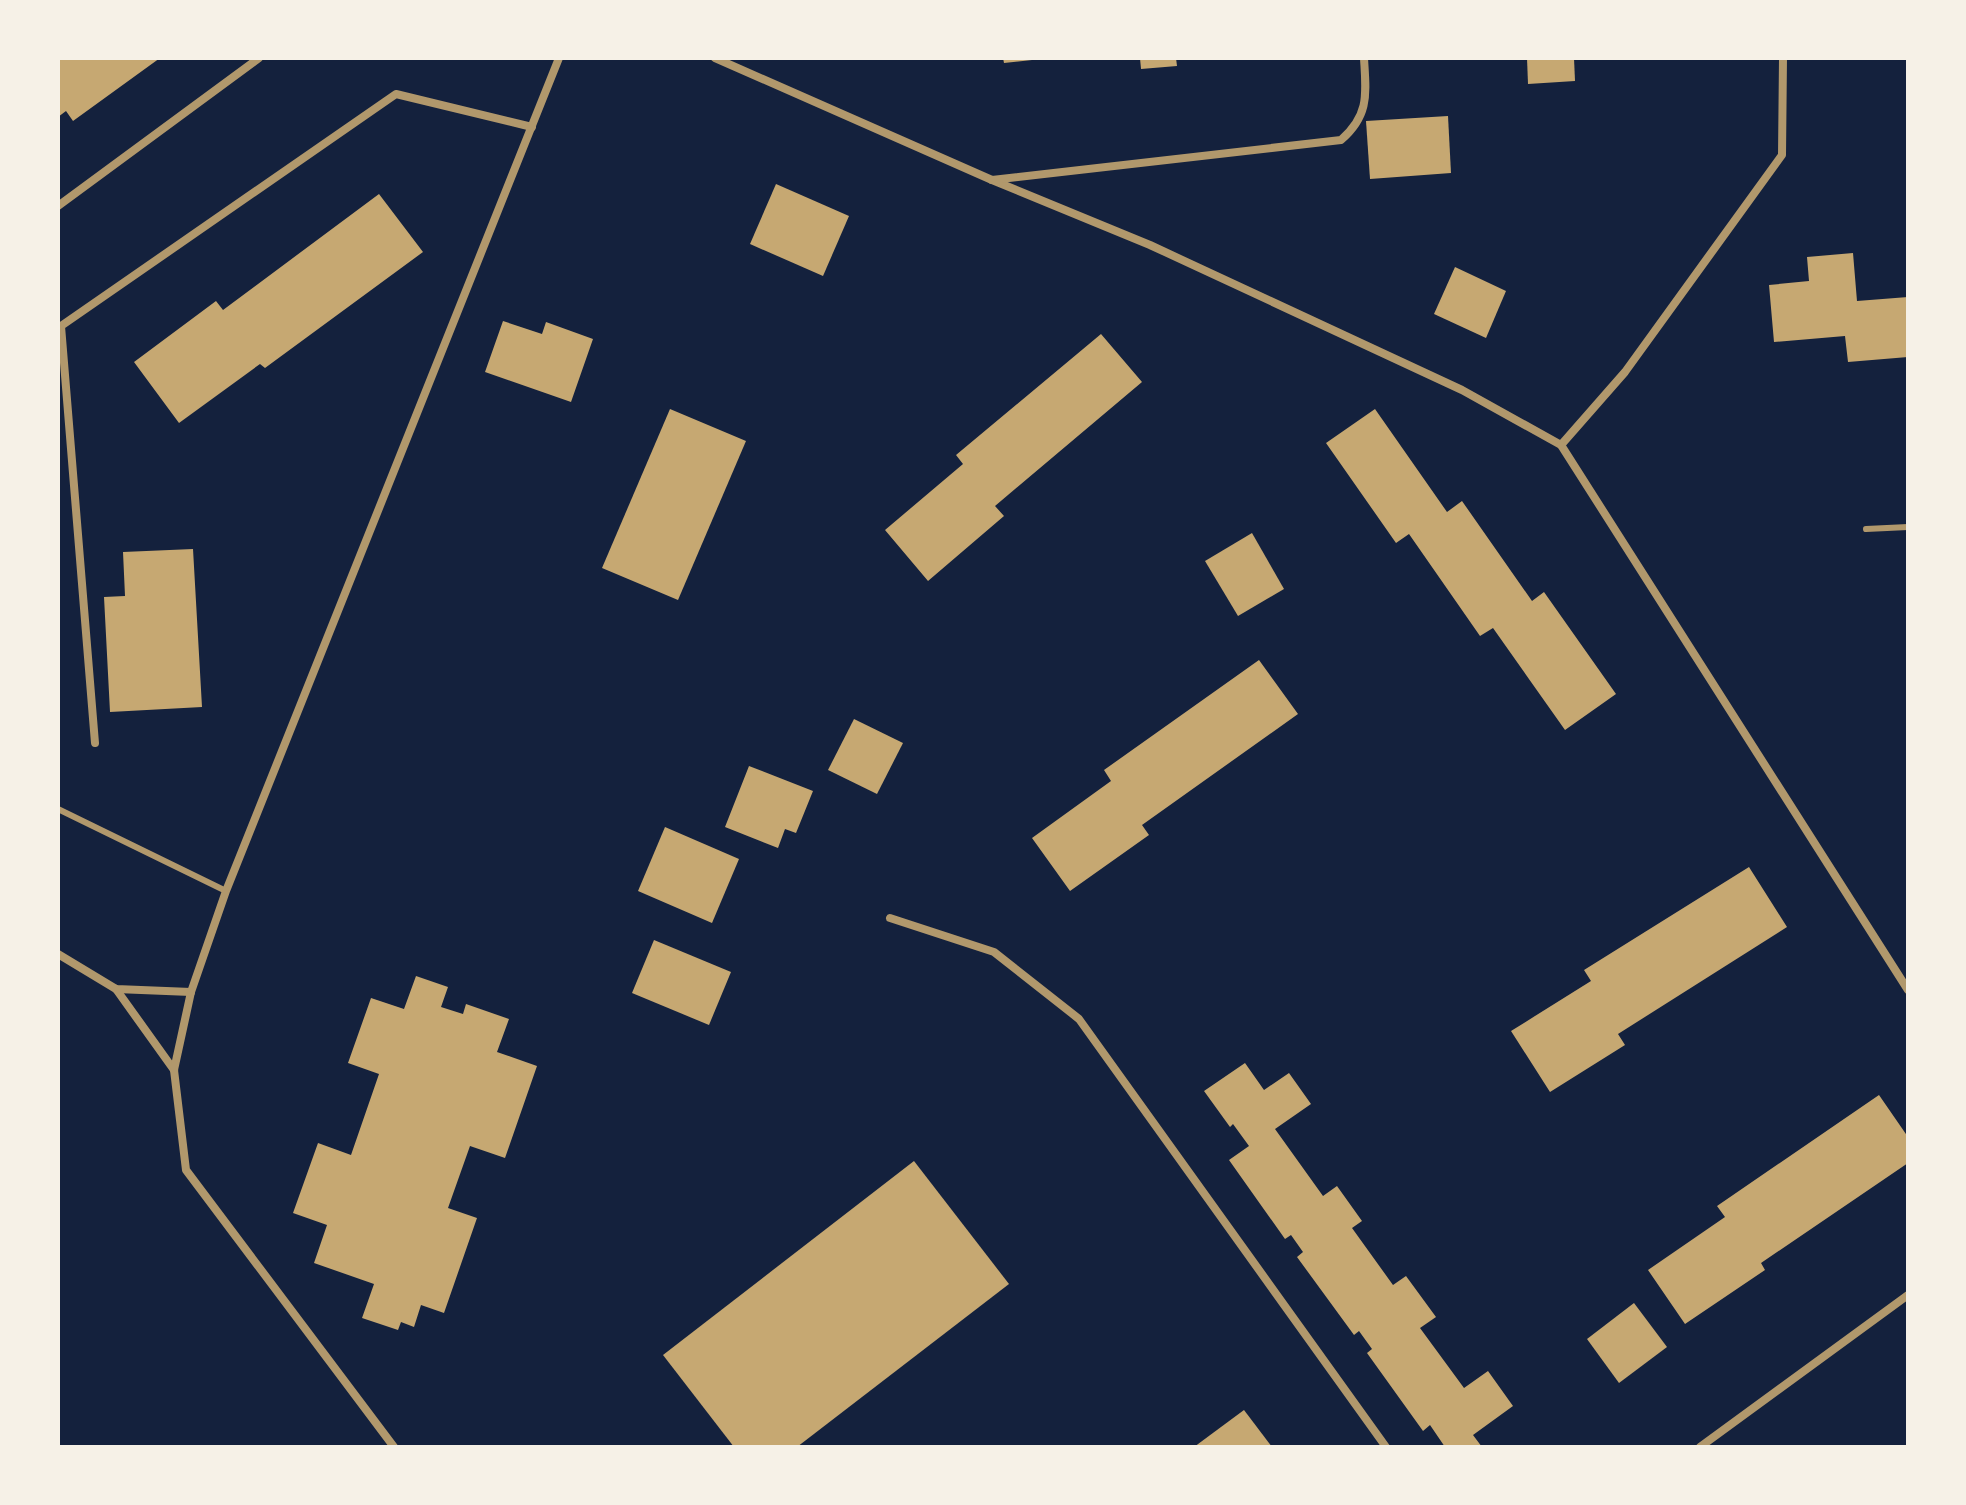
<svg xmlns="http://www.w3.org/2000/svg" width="1966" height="1505" font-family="'Exo 2',sans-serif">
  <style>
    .building { fill: #c6a872 }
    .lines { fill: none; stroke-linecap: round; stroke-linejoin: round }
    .service { stroke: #b1986c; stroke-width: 6 }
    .minor { stroke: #b1986c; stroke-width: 8 }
  </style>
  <rect width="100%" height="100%" fill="#14213d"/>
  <g class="building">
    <path d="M58 58H160L73 121 66 111 58 117Z"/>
    <path d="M1003 58H1032V60L1004 63Z"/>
    <path d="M1140 58H1176L1177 66 1141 69Z"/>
    <path d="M1527 58H1574L1575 81 1528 84Z"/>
    <path d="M1448 116 1451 173 1370 179 1366 121Z"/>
    <path d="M776 184 849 216 823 276 750 244Z"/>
    <path d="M379 194 423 252 265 368 260 364 179 423 134 362 216 301 223 310Z"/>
    <path d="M1853 253 1857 301 1908 297V357L1848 362 1845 336 1774 342 1769 285 1809 281 1807 257Z"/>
    <path d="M1455 267 1506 291 1486 338 1434 314Z"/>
    <path d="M503 321 542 334 546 322 593 339 571 402 485 372Z"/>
    <path d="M1101 334 1142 382 995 506 1004 516 928 581 885 530 963 464 956 455Z"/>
    <path d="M670 409 746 441 678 600 602 568Z"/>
    <path d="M1375 409 1447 512 1462 501 1532 601 1544 592 1616 694 1565 730 1493 628 1480 636 1409 534 1396 543 1326 443Z"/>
    <path d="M1252 533 1284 589 1238 616 1205 561Z"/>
    <path d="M193 549 202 707 110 712 104 597 125 596 123 552Z"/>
    <path d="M1259 660 1298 714 1142 825 1149 835 1070 891 1032 838 1111 781 1104 770Z"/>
    <path d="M854 719 903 743 877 794 828 770Z"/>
    <path d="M749 766 813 791 796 833 785 829 778 848 725 827Z"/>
    <path d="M665 827 739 859 712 923 638 891Z"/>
    <path d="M1749 867 1787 927 1618 1034 1625 1045 1550 1092 1511 1031 1591 981 1584 970Z"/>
    <path d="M654 940 731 972 709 1025 632 993Z"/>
    <path d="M416 976 448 987 441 1007 463 1014 466 1004 509 1019 497 1052 537 1066 505 1158 470 1146 448 1208 477 1218 444 1313 421 1305 414 1327 401 1322 398 1330 362 1318 374 1284 314 1263 327 1225 293 1213 318 1143 351 1155 379 1074 348 1063 371 998 404 1009Z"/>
    <path d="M1245 1063 1264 1090 1289 1073 1311 1104 1275 1129 1323 1196 1337 1186 1362 1221 1352 1228 1393 1285 1406 1276 1436 1317 1420 1328 1464 1388 1488 1371 1513 1406 1473 1435 1482 1447H1445L1430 1425 1423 1431 1367 1353 1372 1349 1359 1331 1354 1335 1297 1257 1303 1252 1291 1235 1285 1239 1229 1160 1249 1146 1233 1124 1230 1127 1204 1091Z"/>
    <path d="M1879 1095 1908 1137V1163L1761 1263 1765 1270 1685 1324 1648 1270 1725 1217 1717 1206Z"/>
    <path d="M914 1161 1009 1284 797 1447H734L663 1355Z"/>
    <path d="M1634 1303 1667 1347 1619 1383 1587 1339Z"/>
    <path d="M1244 1410 1272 1447H1194Z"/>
  </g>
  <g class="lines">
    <g class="service">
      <path d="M1866 529 1908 527"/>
      <path d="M58 809 226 891"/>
    </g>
    <g class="minor">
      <path d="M715 58 992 180 1150 245 1462 390 1561 445 1908 990"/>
      <path d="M992 180 1341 140C1370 115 1366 93 1364 58"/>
      <path d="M58 206 259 58"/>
      <path d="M1561 445 1625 372 1782 155 1783 58"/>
      <path d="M95 743 61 326 396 94 532 127"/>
      <path d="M890 918 994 952 1079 1019 1386 1447"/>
      <path d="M58 954 116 989 191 992"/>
      <path d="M116 989 174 1070"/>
      <path d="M394 1447 186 1170 174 1070 191 992 226 891 559 58"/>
      <path d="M1700 1447 1908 1295"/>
    </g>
  </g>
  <rect width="1966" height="1505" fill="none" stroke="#f6f1e7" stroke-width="120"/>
</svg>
